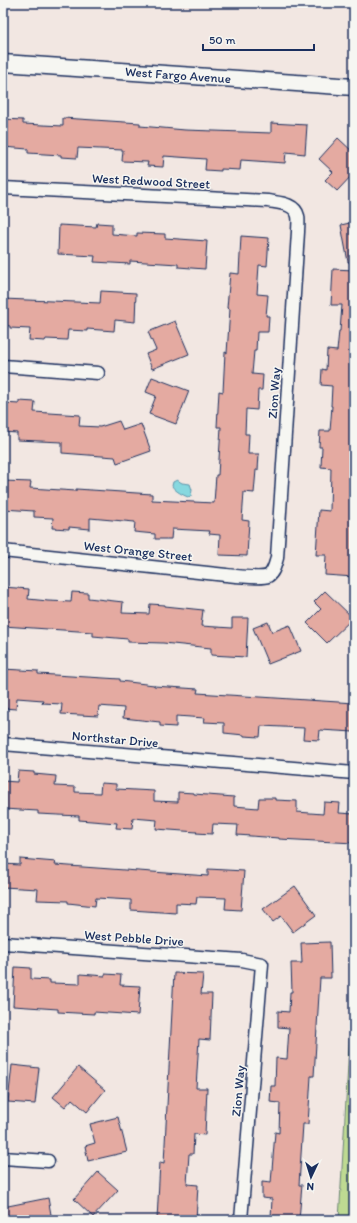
<svg xmlns="http://www.w3.org/2000/svg" width="357" height="1223" font-family="Itim,sans-serif">
  <style>
    .green { fill: #beda92; stroke: #6c8478 }
    .water { fill: #87d8df; stroke: #5c94ab }
    .building { fill: #e4aaa1; stroke: #1b2f5e }
    .lines { fill: none; stroke-linecap: round; stroke-linejoin: round }
    .minor-casing { stroke: #1b2f5e; stroke-width: 15 }
    .secondary-casing { stroke: #1b2f5e; stroke-width: 19 }
    .minor { stroke: #f6f6f2; stroke-width: 12 }
    .secondary { stroke: #f6f6f2; stroke-width: 16 }
    .labels { text-anchor: middle; dominant-baseline: central; stroke-width: 3; stroke-linejoin: round; paint-order: stroke }
    .street-label { font-size: 13px; fill: #1b2f5e; stroke: #f6f6f2 }
  </style>
  <rect width="100%" height="100%" fill="#f2e7e2"/>
  <filter id="ink" filterUnits="userSpaceOnUse"><feTurbulence type="fractalNoise" baseFrequency=".025" numOctaves="2"/><feDisplacementMap in="SourceGraphic" scale="8" xChannelSelector="R" yChannelSelector="G"/><feConvolveMatrix kernelMatrix="1 2 1 2 8 2 1 2 1" color-interpolation-filters="sRGB"/></filter>
  <g filter="url(#ink)">
    <path class="green" d="M354 961V1220H339Z"/>
    <path class="water" d="M177 480 182 483 190 484 192 490 191 496 188 497C183 495 175 491 172 486L173 482Z"/>
    <g class="building">
      <path d="M63 118 140 123V126L185 130 271 133V123L307 125 305 154 286 152 285 163 241 160 240 170 221 169V171L205 170 206 159 164 156 163 167 147 166 148 162 122 161 123 150 78 148 77 158 61 157V155L28 153V149L3 147V119L23 120V124L63 126Z"/>
      <path d="M338 138 354 153V173L337 191 325 180 333 172 319 159Z"/>
      <path d="M354 222V262H348L341 225Z"/>
      <path d="M97 223 112 224V234L137 236V233L165 234V238L207 241 205 269 178 267V264L130 261V264L94 262 95 256 58 254 59 225 96 227Z"/>
      <path d="M241 236 269 238 267 266 259 265 257 294 268 295 266 316H269L268 332H257L256 351H254L252 374 263 375 262 390H258L257 410 246 409 245 434H249L248 454H259L258 470H256L254 493 244 492 242 520 249 521 247 556 219 555 220 535 209 534 210 531 172 529 171 539H155V534L134 532 135 522 90 518V529L69 527V529L52 528 53 518 34 517V511L3 509V481L31 482 30 488 76 491V489L152 494V500L214 503 216 475H218L221 427H217L219 391 223 392 225 352 227 353 230 309 227 308 230 273 239 274Z"/>
      <path d="M333 269 354 270V577L325 575 326 555H316L319 510 330 511 331 468 321 467 322 447H319L320 431H330L332 406H331L332 386 321 385 322 369 326 370 327 350 337 351 339 331H340L342 305H331Z"/>
      <path d="M101 291 136 293 135 322 115 320 114 331 87 329V331L68 330 67 340 46 339 45 341 29 340 30 329 10 328V326L3 325V299L100 303Z"/>
      <path d="M175 321 189 354 152 369 146 354 156 350 148 332Z"/>
      <path d="M152 377 189 391 176 424 149 414 156 396 146 392Z"/>
      <path d="M19 401 35 402 34 412 80 415 79 426 100 427 119 421 123 430 141 424 151 451 117 463 115 457 62 453V442L17 440V433L3 432V403L19 404Z"/>
      <path d="M3 587 29 589 28 599 48 601 71 602 72 592 88 593V598L123 602 122 613 149 614 150 604 165 605V606L203 610 201 626 232 628V618H248L246 657 211 655V648L163 643 128 642V639L93 636V632L3 626Z"/>
      <path d="M325 591 353 618 327 643 307 623 321 609 314 602Z"/>
      <path d="M268 622 272 632 290 625 301 651 268 664 253 628Z"/>
      <path d="M3 669 38 671V674L120 679V681L154 685V686L198 689 197 693 354 703V732L320 730 319 740 303 739 304 728 261 726 260 737 244 736V735L224 733V723L204 722 205 718 176 716V727L160 726V722L123 718 124 708 99 706 98 716 61 714 62 704 42 703 43 700 17 698 16 709 3 708Z"/>
      <path d="M18 771 34 772V774L56 776 55 786 75 787V792L100 793 101 783 116 784V789L154 791V801L178 802V792L194 793V794L234 797V806L258 808 259 798H275V800L297 801V812L323 814 324 802 340 803 339 813 354 814V843L279 839V838L237 835 238 825 213 824 212 834 196 833 197 832 156 829 157 820 133 818 132 829 116 828 117 823 79 820V816L38 814V811L3 809V781L17 782Z"/>
      <path d="M20 859 56 862 55 865 208 876V869L244 871 241 910 225 909 226 898 197 897 196 904 176 903V913L131 910V900L96 898 95 906 68 903V901L37 900 38 889 3 887V864L20 865Z"/>
      <path d="M295 886 316 915 293 932 281 916 273 922 263 909Z"/>
      <path d="M330 942 331 978H320L314 1076H311L308 1124H303L299 1185H302L299 1220 271 1218 272 1199 262 1198V1182L271 1183 275 1132 279 1133 280 1103 270 1102 271 1086H275L276 1058 287 1059 289 1028 278 1027V1011L289 1012 290 992H292L291 963H302L301 943Z"/>
      <path d="M15 967 31 968V979L50 980V983L80 984V974L105 976V974L121 975 120 985 140 986 138 1015 94 1012V1014L58 1012V1009L13 1006Z"/>
      <path d="M174 973 203 974 201 994H212L210 1040 199 1039 196 1088H207L205 1135 194 1134 193 1154H189L187 1184 198 1185 196 1220H157L160 1162 164 1163Z"/>
      <path d="M12 1065 39 1068 35 1104 8 1102Z"/>
      <path d="M78 1067 105 1090 87 1112 72 1099 65 1107 53 1097Z"/>
      <path d="M118 1117 127 1152 88 1161 85 1146 95 1143 90 1124Z"/>
      <path d="M98 1172 118 1190 93 1217 74 1199Z"/>
      <path d="M48 1198 52 1220H3V1207Z"/>
    </g>
    <g class="lines">
      <g class="minor-casing">
        <g id="minor">
          <path d="M3 188 268 201C278 203 295 203 298 216 299 221 298 227 298 232L277 558C275 564 274 572 268 576 261 579 235 576 226 575L3 551"/>
          <path d="M3 366 98 373"/>
          <path d="M3 744 354 773"/>
          <path d="M3 943 242 960 262 964 241 1220"/>
          <path d="M3 1158 48 1161"/>
        </g>
      </g>
      <g class="secondary-casing">
        <path id="secondary" d="M3 63 354 87"/>
      </g>
      <use href="#minor" class="minor"/>
      <use href="#secondary" class="secondary"/>
    </g>
  </g>
  <g class="labels">
    <g class="street-label">
      <text transform="translate(178 75) rotate(4)">West Fargo Avenue</text>
      <text transform="translate(151 181) rotate(3)">West Redwood Street</text>
      <text transform="translate(274 393) rotate(-86)">Zion Way</text>
      <text transform="translate(138 551) rotate(6)">West Orange Street</text>
      <text transform="translate(115 739) rotate(5)">Northstar Drive</text>
      <text transform="translate(134 938) rotate(4)">West Pebble Drive</text>
      <text transform="translate(238 1091) rotate(-85)">Zion Way</text>
    </g>
  </g>
  <rect width="357" height="1223" fill="none" stroke="#f6f6f2" stroke-width="16"/>
  <rect x="8" y="8" width="341" height="1207" fill="none" stroke="#1b2f5e" stroke-width="1.5" filter="url(#ink)"/>
  <g transform="translate(311 1177) rotate(184)" stroke="#f6f6f2" stroke-width="3" paint-order="stroke">
  <path d="M0-3L7 15L0 10L-7 15Z" fill="#1b2f5e"/>
  <text y="-6" font-size="11" font-weight="bold" text-anchor="middle" fill="#1b2f5e">N</text>
  </g>
  <path d="M203 44v6h111v-6" fill="none" stroke="#1b2f5e" stroke-width="2"/>
  <text x="209" y="44" font-size="12" fill="#1b2f5e" stroke="#f6f6f2" stroke-width="3" paint-order="stroke">50 m</text>
</svg>
